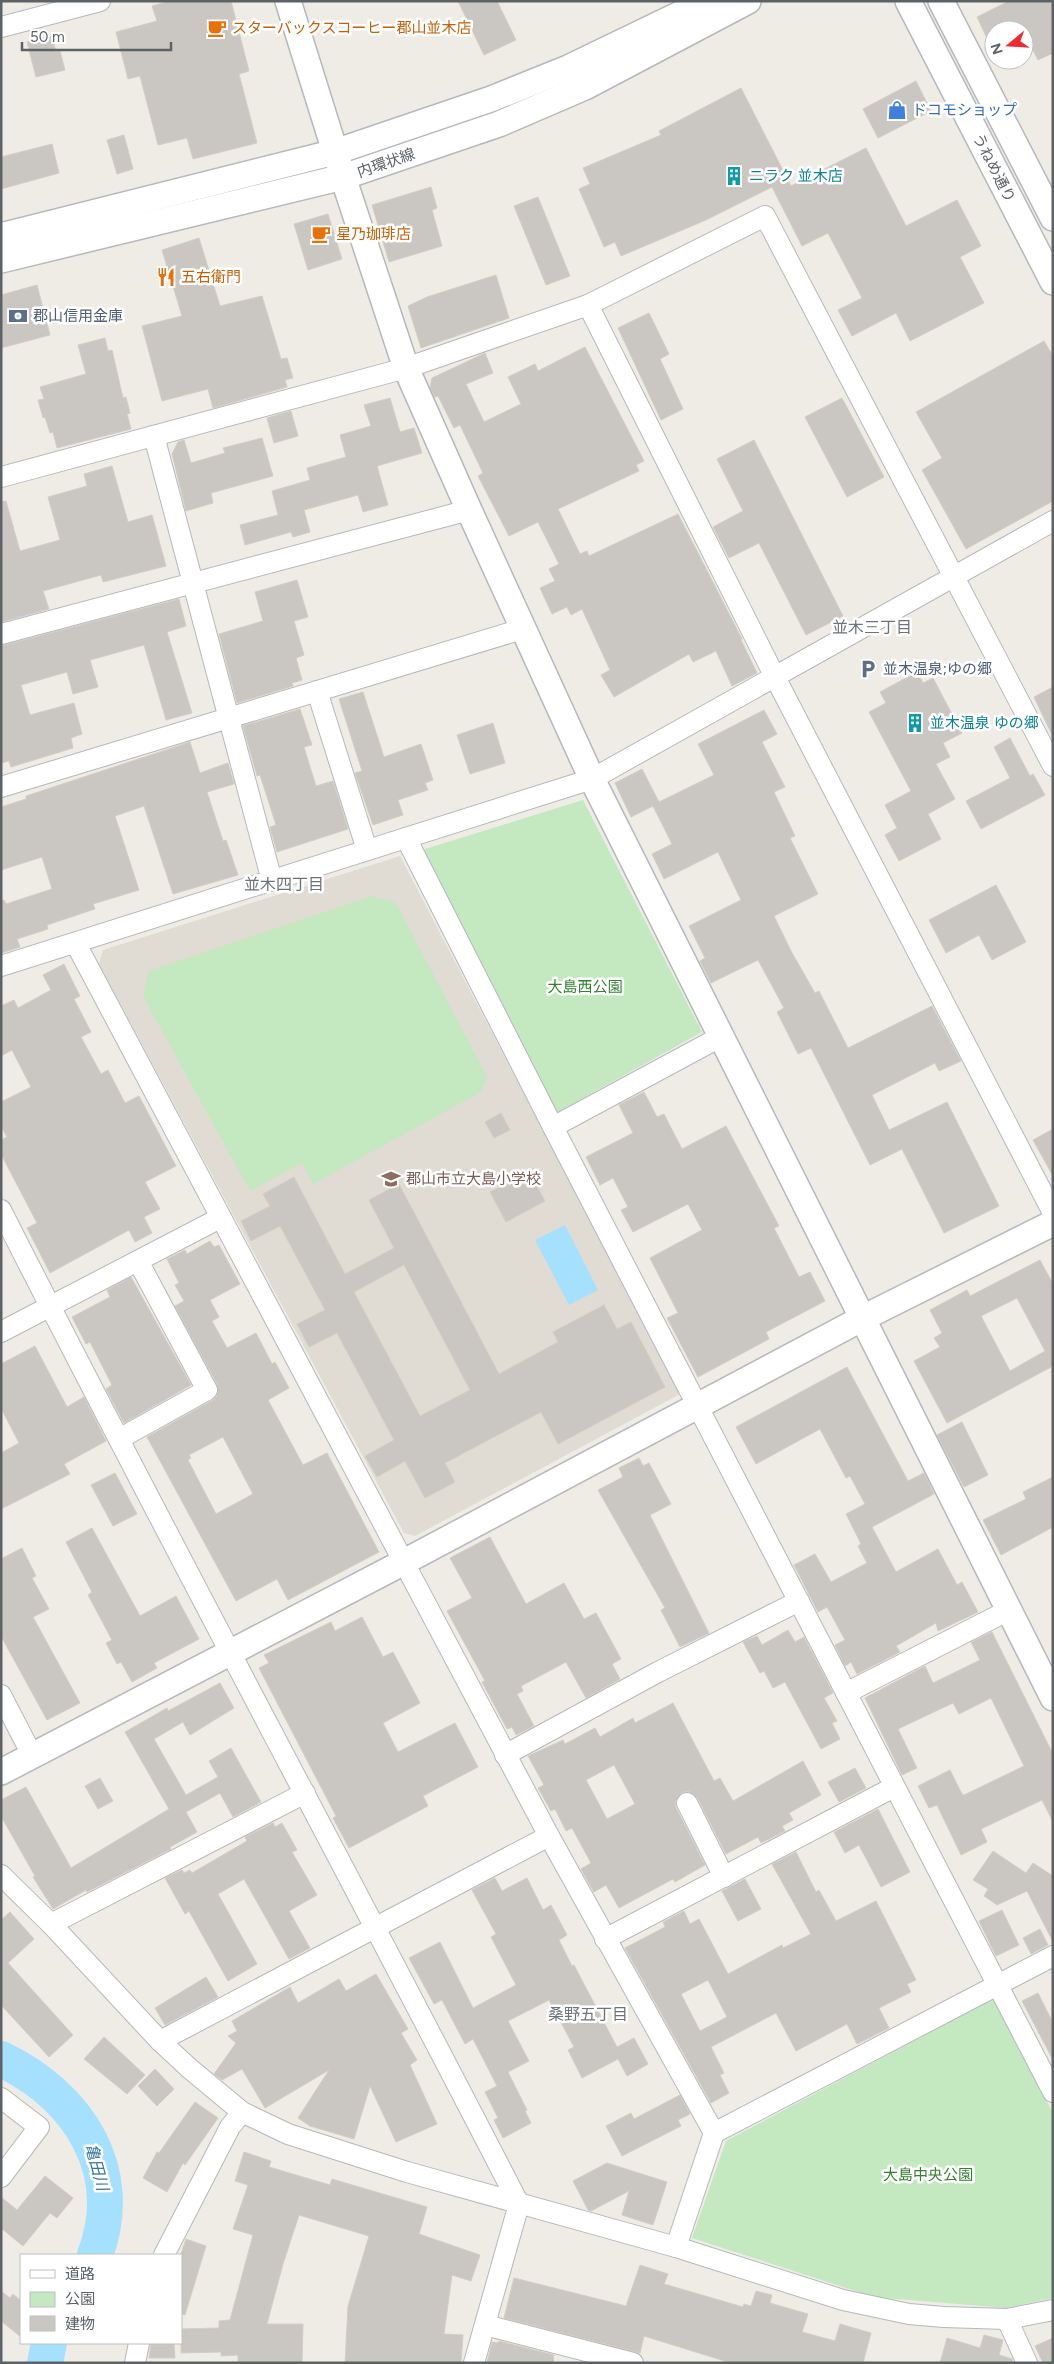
<svg xmlns="http://www.w3.org/2000/svg" width="1054" height="2364" font-family="Figtree,'Noto Sans JP',sans-serif">
  <style>
    .education { fill: #e0dbd3 }
    .green { fill: #c4e8c0 }
    .water { fill: #a5e1ff }
    .lines { fill: none; stroke-linecap: round; stroke-linejoin: round }
    .river { stroke: #a5e1ff; stroke-width: 36 }
    .building { fill: #cac7c2; stroke: #d5cdc3; fill-rule: evenodd }
    .minor-casing { stroke: #b5b8bc; stroke-width: 22 }
    .tertiary-casing { stroke: #b5b8bc; stroke-width: 28 }
    .minor { stroke: #fff; stroke-width: 20 }
    .tertiary { stroke: #fff; stroke-width: 25 }
    .labels { text-anchor: middle; dominant-baseline: central; stroke-width: 5; stroke-linejoin: round; paint-order: stroke }
    .food-label { font-size: 15px; fill: #c56008; stroke: #fff; text-anchor: start }
    .shop-label { font-size: 15px; fill: #366cbe; stroke: #fff; text-anchor: start }
    .street-label { font-size: 15px; fill: #5c6266; stroke: #fff }
    .culture-label { font-size: 15px; fill: #0d838f; stroke: #fff; text-anchor: start }
    .service-label { font-size: 15px; fill: #4e5e75; stroke: #fff; text-anchor: start }
    .park-label { font-size: 15px; fill: #358130; stroke: #fff }
    .education-label { font-size: 15px; fill: #785e54; stroke: #fff; text-anchor: start }
    .neighbourhood-label { font-size: 16px; fill: #6d7478; stroke: #fff }
    .water-label { font-size: 16px; font-style: italic; fill: #3877a3; stroke: #fff }
  </style>
  <rect width="100%" height="100%" fill="#efece5"/>
  <path class="education" d="M400 856 680 1394 415 1536 404 1533 99 964 103 950Z"/>
  <g class="green">
    <path d="M583 800 702 1032 556 1113 422 850Z"/>
    <path d="M372 896 396 903 487 1077 481 1092 313 1184 302 1163 250 1191 143 996 149 971Z"/>
    <path d="M993 1999 1053 2113V2298L1006 2308 874 2297 692 2238 726 2141Z"/>
  </g>
  <path class="water" d="M565 1225 598 1290 569 1305 535 1240Z"/>
  <g class="lines">
    <g class="river">
      <path d="M1 2059C78 2096 127 2170 95 2255"/>
      <path d="M45 2363 49 2343"/>
    </g>
  </g>
  <g class="building">
    <path d="M170 1H231L249 71 239 74 257 143 193 159 187 138 158 145 140 76 128 79 116 32 157 21 152 6Z"/>
    <path d="M458 1H497L516 40 484 55Z"/>
    <path d="M1009 1H1053V53L1038 60 1019 23 1004 30H994V35L987 38 977 17Z"/>
    <path d="M52 36 56 52 60 51 65 70 36 77 27 42Z"/>
    <path d="M916 81 931 111 878 138 863 109Z"/>
    <path d="M741 88 791 186 866 148 906 226 957 200 981 246 960 257 984 303 910 341 896 313 852 336 838 310 862 298 828 233 802 246 772 187 706 220 621 256 615 242 604 247 579 189 590 184 583 168 661 135 659 131Z"/>
    <path d="M124 135 133 169 117 174 107 140Z"/>
    <path d="M52 144 59 173 1 189V157Z"/>
    <path d="M431 187 437 208 432 210 442 246 389 262 372 205Z"/>
    <path d="M538 197 570 276 546 285 514 206Z"/>
    <path d="M328 214 342 259 308 270 294 224Z"/>
    <path d="M199 238 220 306 262 296 281 359 287 358 293 378 285 380 287 387 213 408 208 389 162 401 142 326 182 316 162 250Z"/>
    <path d="M496 275 509 318 421 348 408 306 427 297Z"/>
    <path d="M37 285 50 335 1 348V295Z"/>
    <path d="M649 313 669 354 660 359 683 409 661 420 618 328Z"/>
    <path d="M105 338 108 351 112 350 123 398 126 397 130 413 127 414 131 429 57 448 53 432 50 433 45 417 43 418 38 400 44 399 40 387 86 374 78 345Z"/>
    <path d="M1044 341 1053 356V501L966 549 922 470 942 458 916 412Z"/>
    <path d="M585 347 644 461 636 465 639 471 558 509 580 554 587 551 589 556 678 514 742 639 741 640 757 673 732 686 716 651 693 662 689 654 614 697 601 675 610 670 582 609 571 615 567 607 552 614 540 588 555 581 549 569 559 564 538 522 509 536 478 476 483 473 460 425 454 428 438 396 435 397 430 388 432 378 485 353 493 373 466 384 484 422 521 404 508 377 535 364 538 371Z"/>
    <path d="M390 398 400 432 414 428 422 453 377 466 388 505 363 512 358 495 304 510 310 532 293 537 291 532 245 545 240 525 278 515 272 491 310 480 307 468 346 457 340 435 371 426 364 405Z"/>
    <path d="M842 398 884 477 847 497 805 417Z"/>
    <path d="M291 411 298 436 274 443 267 418Z"/>
    <path d="M262 438 273 476 211 493 213 503 186 511 172 454 178 442 184 440 191 463 225 453 223 448Z"/>
    <path d="M754 440 843 616 806 635 759 543 729 558 713 527 743 511 717 459Z"/>
    <path d="M112 466 128 522 152 515 166 566 103 582 101 575 43 591 49 609 1 622V502L6 501 20 551 60 540 48 497 87 486 84 474Z"/>
    <path d="M297 580 308 617 294 621 304 655 296 658 302 680 292 683 293 686 237 703 219 634 263 621 255 592Z"/>
    <path d="M179 599 186 626 167 632 192 713 166 720 144 645 90 660 98 687 73 694 67 672 21 685 30 715 74 703 82 734 71 738 73 748 11 767 9 761 1 763V646Z"/>
    <path d="M917 672 923 683 933 678 962 733 943 743 950 757 936 764 955 799 928 814 941 839 899 861 885 835 897 828 885 805 911 791 869 712 886 703 880 692Z"/>
    <path d="M1053 687V737L1034 697Z"/>
    <path d="M363 692 384 757 421 744 433 780 425 783 428 790 398 800 403 815 373 825 355 773 362 771 339 699Z"/>
    <path d="M300 709 312 745 304 747 316 786 333 781 348 829 277 852 270 827 276 825 260 775 257 776 243 726Z"/>
    <path d="M764 710 777 734 762 742 785 787 774 792 795 836 790 838 818 894 774 916 791 951 815 993 819 991 848 1048 932 1006 961 1061 939 1071 935 1063 872 1095 889 1130 947 1102 999 1206 944 1233 902 1149 870 1165 811 1048 798 1054 777 1012 784 1008 758 960 711 983 700 961 705 958 689 926 741 900 718 852 664 879 652 854 672 844 653 806 631 817 615 783 642 769 659 802 714 775 698 744Z"/>
    <path d="M493 723 505 763 470 774 457 735Z"/>
    <path d="M1010 738 1030 776 1033 774 1045 795 981 829 966 801 1010 778 994 747Z"/>
    <path d="M190 742 200 773 228 763 234 784 207 792 223 841 226 840 238 875 173 894 144 806 115 816 139 890 93 904 95 909 47 925 48 929 17 939 20 947 1 953V901L4 900 6 904 52 889 42 857 1 870V807L26 799V796Z"/>
    <path d="M996 885 1026 942 992 960 979 935 946 953 929 920Z"/>
    <path d="M64 964 80 996 74 999 91 1032 81 1037 101 1074 108 1070 125 1103 139 1096 176 1166 145 1182 160 1209 144 1217 152 1233 135 1242 129 1230 50 1273 27 1228 37 1223 1 1154V1140L7 1137 1 1126V1102L31 1087 12 1050 1 1056V1006L14 1000 18 1008 51 990 43 975Z"/>
    <path d="M644 1092 657 1117 664 1114 682 1149 726 1126 779 1226 774 1228 799 1277 810 1272 825 1301 766 1332 769 1339 698 1377 667 1318 678 1313 650 1258 702 1230 688 1204 633 1232 621 1210 628 1207 613 1178 600 1185 586 1157 633 1133 619 1105Z"/>
    <path d="M501 1113 510 1130 494 1138 485 1122Z"/>
    <path d="M1053 1129V1176L1033 1140Z"/>
    <path d="M529 1172 545 1201 506 1222 490 1192Z"/>
    <path d="M294 1177 345 1274 394 1248 369 1200 399 1184 499 1374 558 1342 553 1332 604 1305 617 1329 631 1322 665 1387 558 1444 541 1412 445 1463 455 1482 425 1498 405 1461 377 1477 365 1456 394 1440 337 1333 309 1347 297 1324 325 1310 280 1226 251 1241 241 1221 270 1206 263 1194ZM404 1265 470 1390 420 1416 354 1292Z"/>
    <path d="M210 1241 214 1247 219 1245 240 1284 210 1300 219 1317 212 1321 227 1348 256 1333 272 1364 275 1362 289 1388 268 1400 303 1465 327 1453 379 1552 288 1600 277 1579 236 1601 147 1437 213 1400 217 1396V1384L175 1306 184 1301 175 1285 179 1283 167 1259 185 1250 187 1254ZM223 1437 253 1494 216 1514 188 1460 191 1458 189 1455Z"/>
    <path d="M1040 1260 1053 1284V1366L947 1423 914 1361 940 1347 934 1338 942 1333 930 1310 967 1290 970 1296ZM1017 1298 1045 1351 1010 1371 981 1316Z"/>
    <path d="M131 1277 191 1385 124 1423 106 1389 112 1385 90 1342 86 1344 72 1317 110 1297 107 1290Z"/>
    <path d="M35 1346 67 1407 84 1397 106 1441 64 1464 70 1474 1 1509V1453L19 1443 1 1408V1364Z"/>
    <path d="M847 1367 908 1481 924 1473 934 1494 872 1527 896 1572 938 1549 957 1585 962 1582 978 1612 938 1631 936 1623 896 1646 900 1652 857 1674 851 1662 845 1666 835 1645 845 1640 827 1607 818 1612 794 1565 815 1554 831 1582 867 1563 858 1546 861 1544 846 1514 865 1504 850 1476 846 1478 820 1429 756 1464 736 1427Z"/>
    <path d="M962 1422 988 1475 964 1487 937 1435Z"/>
    <path d="M639 1458 643 1466 649 1463 671 1504 650 1515 709 1633 680 1647 661 1610 665 1608 598 1490 623 1477 619 1468Z"/>
    <path d="M115 1473 137 1514 113 1526 91 1485Z"/>
    <path d="M1053 1477V1527L1001 1555 983 1520 1026 1499 1023 1492Z"/>
    <path d="M92 1528 140 1616 176 1596 199 1639 154 1663 157 1668 132 1682 121 1662 117 1664 106 1643 112 1640 88 1595 92 1592 66 1542Z"/>
    <path d="M490 1537 526 1604 564 1583 584 1619 596 1613 621 1659 612 1664 620 1679 586 1698 566 1662 521 1686 523 1691 517 1694 534 1726 516 1735 512 1727 507 1729 482 1682 485 1681 447 1611 472 1598 450 1558Z"/>
    <path d="M22 1548 36 1576 32 1578 49 1609 33 1617 80 1703 47 1720 1 1636V1559Z"/>
    <path d="M362 1617 383 1657 393 1652 420 1703 383 1723 398 1752 455 1723 478 1767 423 1796 428 1806 349 1848 333 1818 336 1816 259 1668 269 1663 264 1655 331 1622 335 1631Z"/>
    <path d="M788 1630 795 1642 804 1637 833 1693 824 1698 837 1721 832 1723 840 1739 821 1749 785 1682 773 1688 764 1671 760 1673 743 1642 757 1636 762 1645Z"/>
    <path d="M992 1632 1053 1754V1822L1042 1800 981 1829 987 1842 961 1855 937 1805 929 1808 918 1786 950 1770 962 1794 964 1795 1024 1766 991 1698 959 1714 953 1703 898 1729 917 1768 902 1775 865 1698 925 1666 933 1683 980 1660 971 1642Z"/>
    <path d="M220 1683 234 1708 190 1735 183 1722 154 1739 186 1795 218 1777 209 1761 231 1748 261 1802 233 1817 220 1793 186 1812 197 1832 170 1847 171 1849 87 1892 86 1890 53 1909 33 1877 35 1876 1 1816V1800L26 1787 71 1868 169 1809 125 1732 167 1708 168 1711Z"/>
    <path d="M673 1703 714 1781 720 1778 733 1801 803 1761 821 1795 789 1813 793 1820 782 1826 785 1831 761 1843 758 1837 726 1854 697 1797 688 1791 681 1793 675 1802 676 1808 705 1865 675 1882 673 1879 619 1908 606 1885 594 1892 581 1869 591 1863 572 1828 566 1831 555 1809 551 1811 538 1788 544 1785 528 1756 563 1740 565 1744 595 1728 600 1737 633 1718 635 1723ZM614 1765 635 1804 607 1819 586 1780Z"/>
    <path d="M855 1768 866 1788 839 1802 828 1782Z"/>
    <path d="M100 1778 113 1801 98 1809 85 1786Z"/>
    <path d="M878 1809 910 1872 881 1887 859 1845 845 1853 834 1832Z"/>
    <path d="M273 1823 275 1827 282 1823 297 1850 292 1852 317 1895 289 1911 310 1948 289 1959 244 1879 218 1894 257 1964 228 1981 189 1911 185 1914 165 1878 182 1870 184 1873 190 1870 192 1873 247 1841 245 1837Z"/>
    <path d="M993 1851 1026 1873 1033 1863 1053 1876V1942L1027 1891 997 1905 984 1896 988 1889 973 1880Z"/>
    <path d="M796 1852 816 1892 819 1890 836 1921 876 1901 916 1980 907 1984 911 1992 879 2008 889 2028 857 2044 847 2024 796 2051 776 2013 711 2047 724 2073 720 2075 729 2093 711 2103 625 1948 665 1927 663 1922 684 1911 690 1924 699 1919 728 1974 782 1945 783 1948 811 1934 772 1864ZM708 1980 727 2017 700 2031 681 1994Z"/>
    <path d="M495 1878 502 1891 527 1878 543 1910 551 1905 567 1935 559 1940 572 1966 574 1965 617 2047 634 2038 648 2064 627 2076 618 2059 582 2078 568 2050 574 2047 549 2000 508 2021 529 2061 508 2072 527 2110 525 2111 531 2123 503 2138 494 2120 498 2118 485 2092 497 2086 473 2039 465 2044 442 2000 434 2004 409 1958 440 1942 473 2008 516 1985 491 1937 496 1934 472 1890Z"/>
    <path d="M745 1879 761 1909 738 1921 722 1891Z"/>
    <path d="M1002 1910 1019 1945 996 1956 979 1921Z"/>
    <path d="M10 1912 34 1939 8 1963 73 2035 49 2057 1 2005V1920Z"/>
    <path d="M1040 1929 1048 1945 1031 1954 1023 1938Z"/>
    <path d="M376 1974 408 2029 401 2033 417 2060 410 2065 437 2124 396 2142 370 2086 354 2139 310 2126 298 2118 329 2070 265 2108 242 2069 222 2080 214 2074 236 2043 228 2036 237 2031 232 2021 290 1987 298 2003 339 1979 346 1991Z"/>
    <path d="M206 1977 218 1997 165 2025 155 2008Z"/>
    <path d="M1038 1993 1053 2023V2060L1022 2001Z"/>
    <path d="M104 2037 145 2075 127 2094 84 2059Z"/>
    <path d="M155 2069 174 2089 157 2106 138 2086Z"/>
    <path d="M680 2095 690 2114 678 2120 681 2126 622 2156 606 2126 631 2113 634 2119Z"/>
    <path d="M195 2102 218 2118 185 2165 183 2163 167 2192 143 2178 157 2152 159 2153Z"/>
    <path d="M244 2152 271 2161 269 2167 330 2185 332 2179 427 2207 419 2234 480 2255 471 2281 452 2275 444 2334 463 2335 461 2363H345L348 2306 369 2236 299 2215 283 2264 267 2324H303L302 2363H238V2355L221 2356V2352L181 2353V2329L219 2328V2321L230 2320 253 2235 233 2229 248 2185 235 2181Z"/>
    <path d="M607 2163 667 2182 653 2225 622 2215 629 2191 591 2211 588 2210 573 2181Z"/>
    <path d="M45 2176 73 2198 57 2218 50 2213 23 2246 1 2228V2197L17 2210Z"/>
    <path d="M186 2239 206 2246 185 2315 181 2314V2254Z"/>
    <path d="M640 2265 668 2274 664 2284 743 2307 744 2304 751 2306 756 2291 772 2295 770 2303 808 2314 802 2332 835 2341 840 2324 871 2333 863 2363H731L644 2336 640 2353 504 2318 514 2278 626 2306Z"/>
    <path d="M1 2291 10 2298 13 2294 21 2301V2337L1 2321Z"/>
    <path d="M984 2335 1003 2340 999 2355 1012 2359 1013 2363H940L947 2338 980 2348Z"/>
    <path d="M1053 2338V2363H1043L1035 2346Z"/>
    <path d="M499 2341 554 2355 553 2363H487L492 2342 498 2343Z"/>
    <path d="M151 2343H174L175 2358H149Z"/>
  </g>
  <g class="lines">
    <g class="minor-casing">
      <g id="minor">
        <path d="M1 27 100 1"/>
        <path d="M588 305 775 677 1053 1213"/>
        <path d="M154 436 272 881"/>
        <path d="M1 477 406 368 588 305 765 216 1053 766"/>
        <path d="M1 634 469 510"/>
        <path d="M317 691 367 850"/>
        <path d="M1 787 522 629"/>
        <path d="M406 838 553 1127 1053 2092"/>
        <path d="M76 944 549 1836 714 2133"/>
        <path d="M1 966 592 779 1053 521"/>
        <path d="M553 1127 722 1036"/>
        <path d="M1 1210C170 1544 348 1872 519 2204L474 2363"/>
        <path d="M1 1332 220 1218"/>
        <path d="M119 1439 207 1390 138 1261"/>
        <path d="M846 1693 1009 1610"/>
        <path d="M1 1695 32 1755"/>
        <path d="M505 1755 658 1672 799 1601"/>
        <path d="M687 1803 724 1877"/>
        <path d="M1 1875 51 1924 160 2041 189 2068 242 2112 288 2134 407 2172 676 2247 843 2300 909 2314 944 2317 1007 2319 1053 2310"/>
        <path d="M51 1924 305 1793"/>
        <path d="M605 1939 894 1787"/>
        <path d="M160 2041 549 1836"/>
        <path d="M1 2098 39 2127 1 2177"/>
        <path d="M676 2247 714 2133 1053 1956"/>
        <path d="M164 2255 230 2127 242 2112"/>
        <path d="M1007 2319 1027 2363"/>
        <path d="M485 2325 633 2363"/>
        <path d="M135 2363 139 2343"/>
      </g>
    </g>
    <g class="tertiary-casing">
      <g id="tertiary">
        <path d="M288 1 343 177 406 368 469 510 592 779 1053 1698"/>
        <path d="M908 1 1053 282"/>
        <path d="M941 1 1053 218"/>
        <path d="M1 236 335 152 491 99 568 68 707 1"/>
        <path d="M1 260 343 177 499 124 585 87 748 1"/>
        <path d="M1 1772 404 1562 863 1318 1053 1223"/>
      </g>
    </g>
    <use href="#minor" class="minor"/>
    <use href="#tertiary" class="tertiary"/>
  </g>
  <defs>
    <g id="cafe-bare" transform="scale(1.5)"><path d="M-5.5-4.5H6V0H3Q3 3.5 0 3.5H-2.5Q-5.5 3.5-5.5 0ZM3-3.2v2h1.7v-2ZM-6 4.5H4V6H-6Z" fill="#e8710a" stroke="#fff" stroke-width="2.5" paint-order="stroke"/></g>
    <g id="shop-bare" transform="scale(1.5)"><path d="M-5-2.5h2.3a2.7 3.5 0 0 1 5.4 0H5L5.5 6h-11ZM-1.5-2.5h3a1.5 2.3 0 0 0-3 0Z" fill="#3f7fe0" stroke="#fff" stroke-width="2.5" paint-order="stroke"/></g>
    <g id="building-bare" transform="scale(1.5)"><path d="M-4-6H4V6H1V3H-1V6H-4ZM-2.5-4.3h1.7v1.8h-1.7ZM.8-4.3h1.7v1.8H.8ZM-2.5-1h1.7V.8h-1.7ZM.8-1h1.7V.8H.8Z" fill="#0f9aa8" stroke="#fff" stroke-width="2.5" paint-order="stroke"/></g>
    <g id="restaurant-bare" transform="scale(1.5)"><path d="M-5-6h1v4h1v-4h1v4h1v-4h1v5L-1.5 .5V6h-2V.5L-5-1ZM5-6V6H3V1.5H1.5Q1.5-4 5-6Z" fill="#e8710a" stroke="#fff" stroke-width="2.5" paint-order="stroke"/></g>
    <g id="bank-bare" transform="scale(1.5)"><path d="M-6-4H6V4H-6ZM0-2.3a2.3 2.3 0 1 0 0 4.6a2.3 2.3 0 1 0 0-4.6Z" fill="#5c6f8a" stroke="#fff" stroke-width="2.5" paint-order="stroke"/></g>
    <g id="parking-bare" transform="scale(1.5)"><path d="M-3.5-5.5H1a3.5 3.5 0 0 1 0 7H-1V5.5H-3.5ZM-1-3.4V-.6H.8a1.4 1.4 0 0 0 0-2.8Z" fill="#5c6f8a" stroke="#fff" stroke-width="2.5" paint-order="stroke"/></g>
    <g id="school-bare" transform="scale(1.5)"><path d="M0-5L7-2L0 1L-7-2ZM-4 1L0 2.5L4 1V4Q0 6-4 4Z" fill="#8d6e63" stroke="#fff" stroke-width="2.5" paint-order="stroke"/></g>
  </defs>
  <g fill-rule="evenodd">
    <use href="#cafe-bare" x="217" y="28"/>
    <use href="#shop-bare" x="897" y="110"/>
    <use href="#building-bare" x="734" y="176"/>
    <use href="#cafe-bare" x="321" y="234"/>
    <use href="#restaurant-bare" x="166" y="277"/>
    <use href="#bank-bare" x="18" y="316"/>
    <use href="#parking-bare" x="868" y="669"/>
    <use href="#building-bare" x="915" y="723"/>
    <use href="#school-bare" x="391" y="1179"/>
  </g>
  <g class="labels">
    <g class="food-label">
      <text x="232" y="28">スターバックスコーヒー郡山並木店</text>
      <text x="336" y="234">星乃珈琲店</text>
      <text x="181" y="277">五右衛門</text>
    </g>
    <g class="shop-label">
      <text x="912" y="110">ドコモショップ</text>
    </g>
    <g class="street-label">
      <text transform="translate(386 163) rotate(-19)">内環状線</text>
      <text transform="translate(994 168) rotate(63)">うねめ通り</text>
    </g>
    <g class="culture-label">
      <text x="749" y="176">ニラク 並木店</text>
      <text x="930" y="723">並木温泉 ゆの郷</text>
    </g>
    <g class="service-label">
      <text x="33" y="316">郡山信用金庫</text>
      <text x="883" y="669">並木温泉;ゆの郷</text>
    </g>
    <g class="park-label">
      <text x="585" y="987">大島西公園</text>
      <text x="928" y="2175">大島中央公園</text>
    </g>
    <g class="education-label">
      <text x="406" y="1179">郡山市立大島小学校</text>
    </g>
    <g class="neighbourhood-label">
      <text x="872" y="627">並木三丁目</text>
      <text x="284" y="884">並木四丁目</text>
      <text x="588" y="2014">桑野五丁目</text>
    </g>
    <g class="water-label">
      <text transform="translate(97 2167) rotate(75)">亀田川</text>
    </g>
  </g>
  <rect width="1054" height="2364" fill="none" stroke="#5c6266" stroke-width="5"/>
  <rect x="20" y="2254" width="162" height="90" fill="#ffffff" stroke="#bec0c2"/>
  <rect x="30" y="2270" width="25" height="8" fill="#ffffff" stroke="#bec0c2"/>
  <text x="65" y="2279" font-size="15" fill="#5c6266">道路</text>
  <rect x="30" y="2292" width="25" height="15" fill="#c4e8c0" stroke="#bec0c2"/>
  <text x="65" y="2304" font-size="15" fill="#5c6266">公園</text>
  <rect x="30" y="2316" width="25" height="15" fill="#cac7c2" stroke="#bec0c2"/>
  <text x="65" y="2329" font-size="15" fill="#5c6266">建物</text>
  <g transform="translate(1009 45) rotate(252)"><circle r="24" fill="#ffffff" stroke="#bec0c2"/>
  <path d="M0-4L9 19L0 12L-9 19Z" fill="#f02a30"/>
  <text y="-8" font-size="14" font-weight="bold" text-anchor="middle" fill="#5c6266">N</text>
  </g>
  <path d="M22 42v8h149v-8" fill="none" stroke="#5c6266" stroke-width="2.5"/>
  <text x="30" y="42" font-size="15" fill="#5c6266" stroke="#ffffff" stroke-width="4" paint-order="stroke">50 m</text>
</svg>
